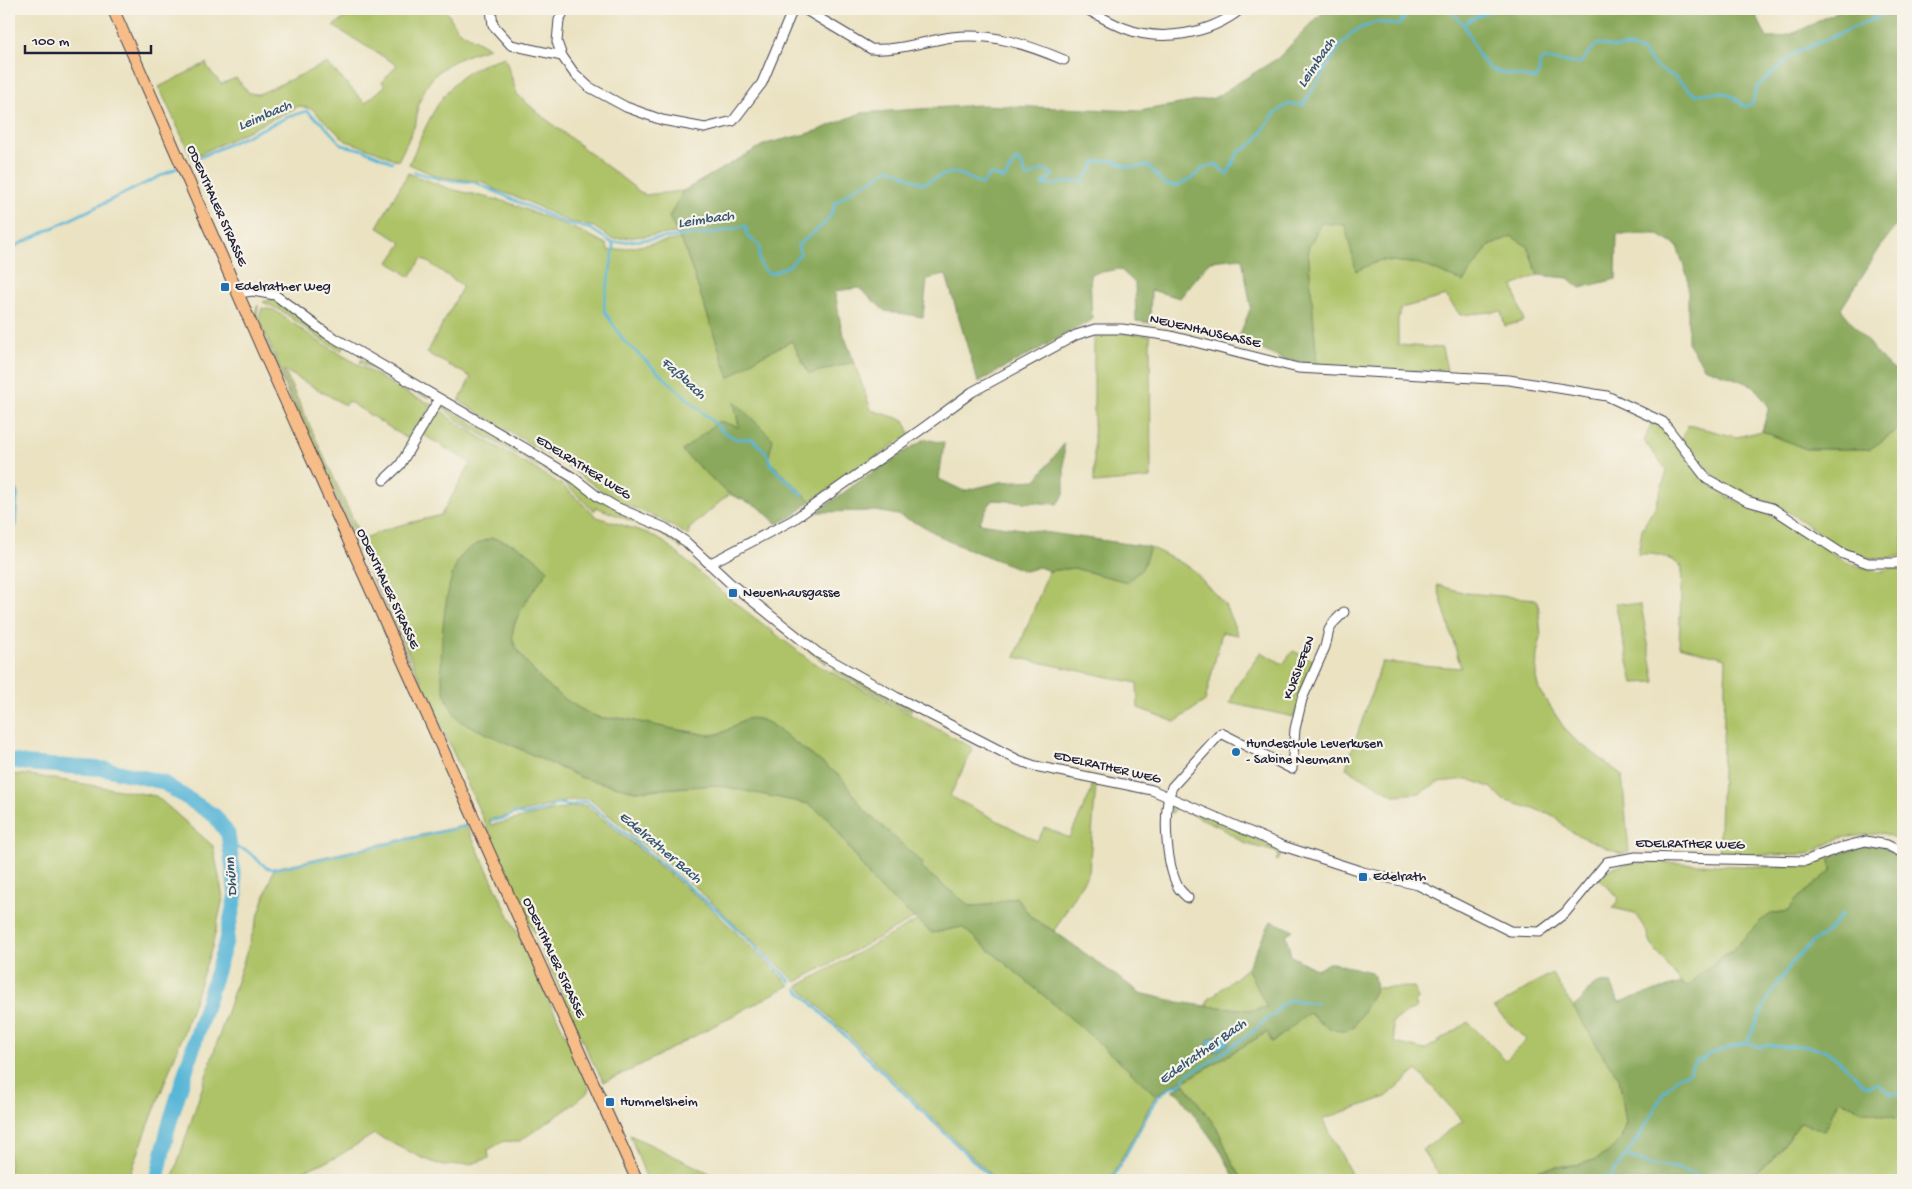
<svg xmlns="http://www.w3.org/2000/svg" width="1912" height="1189" font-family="'Gochi Hand',sans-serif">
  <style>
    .green { fill: #aec367; stroke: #687251 }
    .forest { fill: #8aa95c; stroke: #56664c; fill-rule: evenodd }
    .water { fill: #59b6d7; stroke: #3e6c89 }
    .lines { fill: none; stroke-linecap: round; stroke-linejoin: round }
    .stream { stroke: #59b6d7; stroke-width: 2.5 }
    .river { stroke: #59b6d7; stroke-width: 15 }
    .minor-casing { stroke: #403f4f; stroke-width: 11 }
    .major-casing { stroke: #403f4f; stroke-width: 13 }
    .minor { stroke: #fff; stroke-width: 9 }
    .major { stroke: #f7bd88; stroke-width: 11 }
    .poi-dot { fill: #1f6fb2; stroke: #f7f3e8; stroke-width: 2 }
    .labels { text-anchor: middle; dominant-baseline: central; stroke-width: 4.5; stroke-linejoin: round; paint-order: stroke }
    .street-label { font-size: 14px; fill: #22223b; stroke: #f7f3e8 }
    .poi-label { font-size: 14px; fill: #22223b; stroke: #f7f3e8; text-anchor: start }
    .water-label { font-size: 15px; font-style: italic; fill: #355672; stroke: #f7f3e8 }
  </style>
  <rect width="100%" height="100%" fill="#f7f3e8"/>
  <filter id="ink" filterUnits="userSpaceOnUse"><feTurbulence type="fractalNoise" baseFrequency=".02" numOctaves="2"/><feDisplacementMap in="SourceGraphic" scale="10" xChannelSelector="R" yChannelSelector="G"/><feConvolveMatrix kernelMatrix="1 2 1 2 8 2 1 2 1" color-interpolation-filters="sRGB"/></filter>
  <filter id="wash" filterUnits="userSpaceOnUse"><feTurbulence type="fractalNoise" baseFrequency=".0096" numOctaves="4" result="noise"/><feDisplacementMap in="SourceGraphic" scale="20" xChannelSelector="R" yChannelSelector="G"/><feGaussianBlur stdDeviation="1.12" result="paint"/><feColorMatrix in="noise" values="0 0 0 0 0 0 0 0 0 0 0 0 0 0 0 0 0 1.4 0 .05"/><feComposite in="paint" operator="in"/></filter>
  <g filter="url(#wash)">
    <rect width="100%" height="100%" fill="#eae2c1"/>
    <g class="green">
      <path d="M358 9H445L458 30 489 48C454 59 429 68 418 107 417 112 417 117 416 122 411 135 404 149 398 161L376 151 346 141 312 109 299 106 192 158 159 87 206 63C209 72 216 76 221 84L236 78 249 93 259 94 327 63 365 103 385 86 382 82 397 65 333 26Z"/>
      <path d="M505 57 517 94 538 113 644 195 683 191 669 217 677 233 612 239 594 227 567 221 524 200 494 189 484 182 438 177 409 164C423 134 436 96 463 76 476 66 491 61 505 57Z"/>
      <path d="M408 173 450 189 507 202 585 233 606 244 609 251 680 239 685 249 729 378 757 358 792 341 809 374 854 362 871 410 904 420 910 434 811 501 767 460 734 402 739 427 682 451 729 494 689 529V536L656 517 616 501 570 468 459 401 471 377 427 353 463 286 422 258 410 277 389 262 402 243 377 227Z"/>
      <path d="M1321 223 1345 225 1381 260 1421 264 1463 282 1488 247 1511 236 1527 246 1538 275 1513 286 1524 321 1505 326 1501 311 1460 315 1446 296 1401 308 1398 319V345L1442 348 1447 370 1393 371 1317 365 1308 248Z"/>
      <path d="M269 300H275L310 327 343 347 341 351 317 337 282 311 263 302Z"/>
      <path d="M258 305 257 320 422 690 255 321V312Z"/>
      <path d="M262 308 274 310 318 341 412 396 432 404 411 441 348 401 345 405 284 370 362 539 393 527 441 515 471 463 422 434 439 408 453 421 562 485 597 517 647 533 664 542 730 599 812 662 973 748 950 796 1037 841 1045 827 1069 838 1091 792 1092 783 1096 784 1089 872 1054 931 1032 918 1016 897 989 905 970 906 921 868 923 863 865 811 835 773 769 723C738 708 737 734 710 735 705 735 698 733 692 732 669 729 647 723 625 719 616 717 607 720 598 717 583 712 558 696 547 685 538 677 516 652 513 640 508 622 537 586 548 570 529 552 517 543 492 538L459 558 450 584 443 628 460 721 582 778 635 791 716 785 809 804 829 819 874 883 915 918 796 982 691 883 588 798 568 801 499 818 489 819 490 824 492 825 564 808 586 805 712 909 790 985 635 1068 604 1082 590 1057 279 365 259 319Z"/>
      <path d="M1108 332 1150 335 1151 478 1094 483V335Z"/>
      <path d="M362 359 430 398 415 393 360 362Z"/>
      <path d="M440 404 656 528 683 547 682 549C657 527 626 520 596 507L594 511 560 479 455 419Z"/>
      <path d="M1652 422H1657L1704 479 1729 498 1777 518 1846 562 1879 572 1903 564V842L1883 833 1840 838 1809 854 1719 856 1726 658 1679 646 1682 567C1669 556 1655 553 1638 554L1642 529 1656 505 1666 474 1667 470 1644 441Z"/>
      <path d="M1688 425 1737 437 1762 431 1806 449H1870L1903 426V555C1856 570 1826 536 1790 513 1771 501 1746 497 1727 485 1711 476 1692 453 1681 439Z"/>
      <path d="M1150 547 1191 568 1225 605 1238 635 1222 632 1205 701 1175 722 1138 708 1137 683 1015 657 1049 571 1074 568 1127 582 1142 569Z"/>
      <path d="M1437 585 1466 593 1535 599 1538 601 1541 637 1537 654 1536 677 1539 690 1569 735 1622 775 1629 852 1621 854 1571 832 1556 818 1544 812 1503 800 1492 788 1468 779 1438 782 1420 793 1394 795 1346 768 1382 662 1461 668Z"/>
      <path d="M736 594 827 662 826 664Z"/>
      <path d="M1615 603 1641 605 1655 682 1633 683Z"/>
      <path d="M1293 651 1315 661 1294 717 1230 703 1236 687 1261 652 1283 664Z"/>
      <path d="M834 667 912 708 910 712 833 670Z"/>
      <path d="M9 774 30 775 156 796 213 846 223 898 212 947 183 1034 128 1180H9Z"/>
      <path d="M1176 803 1283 851 1278 861 1276 860 1279 855 1276 852 1246 844 1220 827 1176 807 1174 809 1173 813H1170L1171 807Z"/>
      <path d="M466 825 588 1083 589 1088 587 1093 567 1109 518 1142 504 1141 488 1150 489 1158 471 1164 443 1166 420 1157 374 1134 335 1158 281 1180H172L274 868Z"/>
      <path d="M1830 857 1831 871 1797 899 1788 911 1771 914 1733 950 1721 957 1715 964 1704 970 1687 987 1681 983 1651 944 1647 932 1635 913 1613 908 1619 898 1598 878 1608 870 1625 864 1657 862 1761 867 1805 865Z"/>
      <path d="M918 920 932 933 962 927 1080 1026 1156 1095 1110 1180H996L798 986Z"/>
      <path d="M1247 968 1268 1007 1252 1010 1206 1006 1208 1000Z"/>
      <path d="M1552 973 1606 1060 1619 1077 1626 1122 1621 1139 1607 1153 1597 1159 1581 1164 1540 1169 1519 1180H1507L1498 1169 1483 1180H1443L1422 1150 1463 1121 1417 1070 1386 1097 1323 1119 1354 1180H1243L1233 1164 1218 1130 1183 1082 1267 1032 1272 1042 1309 1013 1321 1024 1353 1028 1376 988 1414 987 1418 999 1415 1003 1417 1007 1392 1022 1395 1043 1425 1050 1468 1022 1506 1060 1526 1040 1494 1008Z"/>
      <path d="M1839 1100 1862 1110 1903 1120V1180H1752L1751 1175 1773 1159 1800 1123 1824 1131Z"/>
      <path d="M630 1135 724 1180H647Z"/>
    </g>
    <g class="forest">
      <path d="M1326 9H1753L1767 38C1795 39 1819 18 1844 9 1852 6 1892 9 1903 9V217L1883 243 1841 309 1884 362 1903 377V426L1870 449H1806L1762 431 1769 407 1754 386 1704 367 1688 342V278L1677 246 1657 234H1617L1616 279 1580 288 1568 278 1538 275 1527 246 1511 236 1488 247 1463 282 1421 264 1381 260 1356 271 1345 225 1321 223 1308 249 1317 365 1284 360 1238 339 1251 307 1242 258 1210 261 1180 298 1151 290 1150 323 1136 321 1135 283 1120 269 1090 274 1092 320 978 382 946 275 927 279 923 317 885 311 859 288 835 291 841 327 854 362 809 374 792 341 757 358 729 378 685 249 669 217 683 191 765 144 814 132 861 113 979 105 1139 111 1214 98 1278 58Z"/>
      <path d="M734 401 773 439 768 460 811 501 793 516 777 524 759 507 729 494 682 451 719 421 739 427Z"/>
      <path d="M925 439 944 443 939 479 964 491 1000 482 1036 480 1064 444V495L1057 504 992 500 979 523 1150 547 1142 569 1127 582 1074 568 1049 571 1039 567 1025 571 948 541 925 527 898 515 875 511 817 512 868 475Z"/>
      <path d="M492 538C517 543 530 552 548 570 537 586 508 621 513 640 516 652 538 677 547 685 559 696 583 712 598 717 607 720 616 717 625 719 647 723 669 729 692 732 698 733 705 735 711 735 737 734 738 708 769 723L841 777 865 811 923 863 921 868 970 906 989 905 1016 897 1032 918 1054 931 1140 993 1178 1002 1206 1006 1252 1010 1267 1007 1247 968 1271 921 1293 930 1286 935 1291 956 1314 968 1319 969 1328 963H1333L1371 972 1374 976 1376 988C1355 1025 1351 1050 1309 1013L1272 1043 1267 1032 1183 1082 1182 1080 1156 1095 1080 1026 962 927 932 933 874 883 829 819 809 804 716 785 635 791 582 778 460 721C452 711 446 700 443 687 438 660 444 580 460 558 468 547 480 542 492 538ZM1227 1032 1218 1050 1213 1052 1208 1040Z"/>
      <path d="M1879 844 1903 856V1120L1862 1110 1839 1100 1824 1131 1800 1123 1773 1159 1751 1175 1752 1180H1519L1540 1169 1581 1164 1597 1159 1607 1153 1621 1139 1626 1122 1619 1077 1606 1060 1573 1007C1589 997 1587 980 1611 983L1619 1002 1681 983 1687 987 1704 970 1715 964 1721 957 1733 950 1759 922 1771 914 1788 911 1797 899 1831 871 1830 857 1864 845Z"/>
      <path d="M1184 1083 1218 1130 1233 1164 1243 1180H1236L1220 1150 1178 1093 1173 1090Z"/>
    </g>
    <path class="water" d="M1227 1032 1233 1035C1231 1044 1219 1052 1210 1051L1207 1046 1208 1040Z"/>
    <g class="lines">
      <g class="stream">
        <path d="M1449 9 1464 25 1480 58 1490 69 1503 73 1535 79 1539 73 1540 61 1544 59 1579 64 1597 44 1613 47H1631L1642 51 1656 67 1675 77 1695 95C1718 92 1728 88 1744 107L1752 104 1757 87 1793 54 1896 9"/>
        <path d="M1464 25 1469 20 1495 9"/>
        <path d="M194 160 288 117 307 111 323 124 342 145 364 150 392 162"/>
        <path d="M414 172 443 180 474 182 565 223 591 229 612 243 712 233 746 226 747 236 760 246C758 260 758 266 770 274L790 265 800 254 798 245 823 225 831 215 835 203 860 185 874 179 890 168 923 184C953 170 952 168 982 185L990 174 1004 179 1016 160 1021 163 1027 178 1043 169 1053 174 1042 185C1059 186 1066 180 1083 181L1096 162 1111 160 1128 167 1149 166 1164 184 1177 186 1191 179 1202 169 1216 164 1227 175 1239 151C1255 148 1263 129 1272 117 1276 112 1283 108 1288 104L1303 105 1340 46 1354 31 1376 22 1399 25 1411 9"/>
        <path d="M612 243 614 248 604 303 605 312 624 341 724 432 736 439H752L766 452 772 466 803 495"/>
        <path d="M9 249 177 168"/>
        <path d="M491 821 506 818 514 813 524 815 548 809 557 803 570 806 586 801 725 917 791 982"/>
        <path d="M230 846 246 850 267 868 275 869 468 826"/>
        <path d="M797 989 993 1180"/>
        <path d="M1747 1042 1759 1047 1770 1045 1784 1047 1807 1046 1816 1049 1826 1050 1848 1068 1862 1083 1868 1086 1877 1084 1891 1093 1903 1092"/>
        <path d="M1628 1156 1650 1165 1677 1168 1709 1180"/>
        <path d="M1112 1180 1158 1096 1173 1086 1182 1083 1187 1074 1207 1064 1254 1031 1268 1018 1274 1015 1281 1005 1291 1000 1317 1003"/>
        <path d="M1592 1180 1597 1178 1611 1176 1639 1137 1664 1092 1679 1076 1688 1073 1697 1060H1703L1706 1055 1747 1042 1769 997 1793 961 1811 943 1826 933 1843 914"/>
      </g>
      <g class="river">
        <path d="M9 490 11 495 9 523"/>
        <path d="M9 760 29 764 107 769 162 782 215 816 228 834 236 894 225 945 168 1128 157 1180"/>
      </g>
    </g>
  </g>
  <g filter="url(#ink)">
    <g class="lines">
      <g class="minor-casing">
        <g id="minor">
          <path d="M491 9 493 25 511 45 562 56"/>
          <path d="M565 9 559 20 557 42 562 56 574 73 589 87 626 107 662 120 705 128 733 121 762 83 793 9"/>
          <path d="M804 9 871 49C898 51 925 41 952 37 990 32 1029 45 1064 60"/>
          <path d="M1086 9C1098 15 1111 23 1124 28 1161 43 1210 34 1241 9"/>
          <path d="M238 293 253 291 275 295 326 333 523 447 574 478 597 496 616 507 665 528 685 541 730 583 818 653 896 697 1018 760 1035 766 1152 790 1283 846 1363 872 1418 885 1510 931 1540 932 1565 913 1607 862 1636 857 1805 861 1839 848 1866 841 1887 845 1903 853"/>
          <path d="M384 480 400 465 439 399"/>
          <path d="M709 564 793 520 926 426 972 392 1076 335 1095 329H1122L1171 336 1298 368 1509 380 1607 396 1663 422 1707 479 1747 501 1772 508 1841 553 1868 563H1896L1903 560"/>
          <path d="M1188 898C1185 895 1180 891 1178 887 1166 863 1162 811 1172 787L1221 733 1292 769 1295 729 1302 699 1325 647 1329 630 1334 622 1344 612"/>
        </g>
      </g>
      <g class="major-casing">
        <path id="major" d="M113 9 264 353 637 1180"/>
      </g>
      <use href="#minor" class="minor"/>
      <use href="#major" class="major"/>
    </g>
  </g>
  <g class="poi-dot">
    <rect x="220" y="282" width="10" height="10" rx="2.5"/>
    <rect x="728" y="588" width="10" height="10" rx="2.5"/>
    <circle cx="1236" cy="752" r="5"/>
    <rect x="1358" y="872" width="10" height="10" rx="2.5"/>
    <rect x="605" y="1097" width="10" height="10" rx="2.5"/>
  </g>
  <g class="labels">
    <g class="street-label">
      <text transform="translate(216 206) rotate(66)">ODENTHALER STRASSE</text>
      <text transform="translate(1205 332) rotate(13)">NEUENHAUSGASSE</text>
      <text transform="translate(583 468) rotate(32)">EDELRATHER WEG</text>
      <text transform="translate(387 589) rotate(65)">ODENTHALER STRASSE</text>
      <text transform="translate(1300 668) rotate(-69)">KURSIEFEN</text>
      <text transform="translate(1107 768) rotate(13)">EDELRATHER WEG</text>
      <text transform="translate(1690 845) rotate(1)">EDELRATHER WEG</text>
      <text transform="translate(553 958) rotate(65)">ODENTHALER STRASSE</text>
    </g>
    <g class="poi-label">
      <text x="235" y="287">Edelrather Weg</text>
      <text x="743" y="593">Neuenhausgasse</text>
      <text x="1246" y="744">Hundeschule Leverkusen<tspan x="1246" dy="16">- Sabine Neumann</tspan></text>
      <text x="1373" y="877">Edelrath</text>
      <text x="620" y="1102">Hummelsheim</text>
    </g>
    <g class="water-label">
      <text transform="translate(1317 63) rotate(-56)">Leimbach</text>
      <text transform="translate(265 116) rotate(-23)">Leimbach</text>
      <text transform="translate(706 220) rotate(-8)">Leimbach</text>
      <text transform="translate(683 379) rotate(42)">Faßbach</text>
      <text transform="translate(660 848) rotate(40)">Edelrather Bach</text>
      <text transform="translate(232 877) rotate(-94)">Dhünn</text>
      <text transform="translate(1203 1052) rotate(-35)">Edelrather Bach</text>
    </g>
  </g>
  <rect width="1912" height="1189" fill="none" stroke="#f7f3e8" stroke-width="30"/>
  <path d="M25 45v8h126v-8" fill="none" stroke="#22223b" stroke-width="2.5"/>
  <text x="32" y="45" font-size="15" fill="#22223b" stroke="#f7f3e8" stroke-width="4" paint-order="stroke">100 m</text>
</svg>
